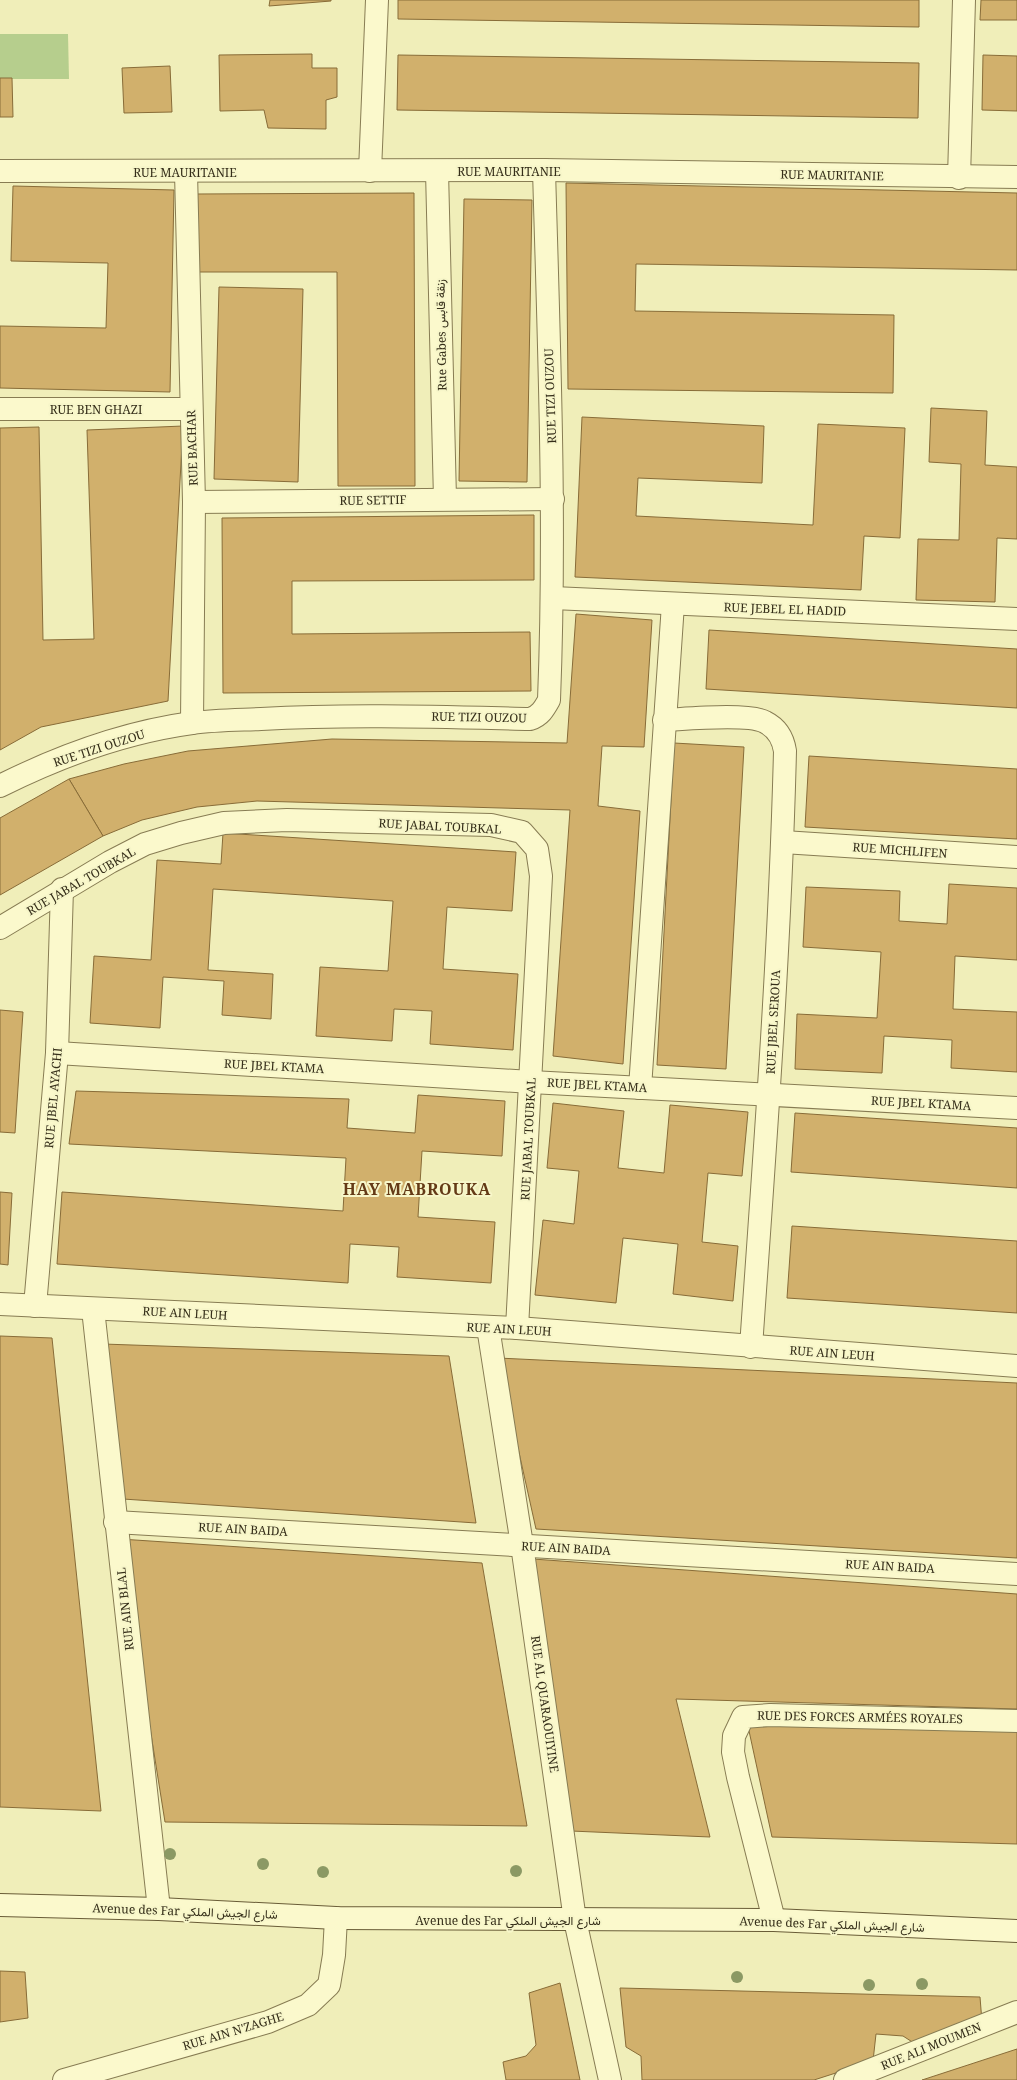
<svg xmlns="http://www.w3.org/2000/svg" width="1017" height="2080" font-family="'Noto Serif',Vazirmatn,serif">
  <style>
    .green { fill: #b6ce8d }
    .building { fill: #d1b06c; stroke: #886c38 }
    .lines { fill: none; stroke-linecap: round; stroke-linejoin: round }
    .street-casing { stroke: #877c53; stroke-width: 24 }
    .secondary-casing { stroke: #695c37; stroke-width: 24 }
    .street { stroke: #fbf9cc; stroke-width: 22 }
    .secondary { stroke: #fbf9cc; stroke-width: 22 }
    .tree { fill: #8b9964 }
    .labels { text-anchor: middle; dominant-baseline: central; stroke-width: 4; stroke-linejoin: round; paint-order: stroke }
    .street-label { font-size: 12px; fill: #352e19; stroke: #f7f6c9 }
    .district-label { font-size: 16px; font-weight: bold; letter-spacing: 1px; fill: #643a16; stroke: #f7f6c9 }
  </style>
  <rect width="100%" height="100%" fill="#f0eeb9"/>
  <path class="green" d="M0 34H68L69 79H0Z"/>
  <g class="building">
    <path d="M270 0H331V1L269 6Z"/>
    <path d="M398 0H919V27L398 19Z"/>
    <path d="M981 0H1017V20H980Z"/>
    <path d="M312 54V68H337V97L326 100V129L268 128 264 110 220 111 219 55Z"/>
    <path d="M398 55 919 63 918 118 397 110Z"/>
    <path d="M983 55 1017 56V111L982 110Z"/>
    <path d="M170 66 172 112 124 113 122 68Z"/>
    <path d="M0 78H12L13 117H0Z"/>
    <path d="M566 183 1017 193V270L636 264 635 311 894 315 893 393 568 389Z"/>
    <path d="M13 186 174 190 170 392 0 388V326L106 328 108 263 11 261Z"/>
    <path d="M414 193 415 486H338L337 272H195V194Z"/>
    <path d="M464 199 532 200 527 482 459 481Z"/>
    <path d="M219 287 303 289 298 482 214 479Z"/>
    <path d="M931 408 987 411 985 465 1017 467V539L997 538 995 602 916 600 918 539 959 540 961 464 929 462Z"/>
    <path d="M582 417 764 426 762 483 638 478 636 516 813 525 818 424 905 428 900 538 864 536 861 590 575 577Z"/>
    <path d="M183 426 168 701 41 727 0 750V428L39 427 43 640 94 639 87 430Z"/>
    <path d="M534 515V580L292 581V634L530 632 531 691 223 693 222 518Z"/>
    <path d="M576 614 652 620 644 747 602 746 598 806 640 811 623 1064 553 1056 570 810 257 801 197 807 142 820 103 836 69 779 124 764 188 751 332 739 567 743Z"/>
    <path d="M709 630 1017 649V708L706 689Z"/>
    <path d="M674 743 744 747 726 1069 657 1065Z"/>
    <path d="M809 756 1017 769V839L805 827Z"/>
    <path d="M69 779 103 836 0 895V818Z"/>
    <path d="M223 833 516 852 512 911 447 907 443 969 518 974 513 1050 430 1044 432 1011 394 1009 392 1041 316 1036 320 967 388 971 393 901 213 889 208 970 273 974 271 1019 222 1015 224 981 163 977 160 1028 90 1023 94 956 151 960 157 860 221 864Z"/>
    <path d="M949 884 1017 888V960L955 956 953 1009 1017 1012V1072L951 1068 952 1040 884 1036 882 1073 795 1069 797 1014 877 1018 881 952 803 947 806 887 900 891 899 921 947 924Z"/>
    <path d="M0 1010 23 1012 15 1133 0 1132Z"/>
    <path d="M76 1091 349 1099 347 1128 415 1133 418 1095 505 1101 502 1156 422 1151 418 1217 495 1222 491 1283 397 1277 399 1247 350 1244 348 1283 57 1264 62 1192 343 1211 346 1158 69 1144Z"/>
    <path d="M553 1103 624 1111 618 1168 664 1173 670 1105 748 1112 742 1176 708 1173 702 1242 738 1246 733 1301 673 1294 678 1244 623 1238 616 1303 535 1295 543 1220 574 1224 579 1171 547 1168Z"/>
    <path d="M795 1113 1017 1128V1188L791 1172Z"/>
    <path d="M0 1192 12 1193 8 1265 0 1264Z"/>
    <path d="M792 1226 1017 1241V1313L787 1298Z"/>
    <path d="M0 1336 52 1338 101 1811 0 1807Z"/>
    <path d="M103 1344 449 1356 476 1523 123 1499Z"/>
    <path d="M498 1358 1017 1383V1558L536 1529Z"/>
    <path d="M120 1539 482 1563 527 1826 165 1822Z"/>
    <path d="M533 1559 1017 1594V1709L676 1699 710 1837 571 1831Z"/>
    <path d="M746 1717 1017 1730V1844L772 1837Z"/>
    <path d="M0 1971 25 1972 28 2018 0 2022Z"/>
    <path d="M560 1983 580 2080H506L503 2062 526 2056 536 2045 529 1993Z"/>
    <path d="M620 1988 980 1997 982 2022 917 2045 903 2036 876 2034 873 2061 814 2080H642L641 2056 626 2047Z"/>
    <path d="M1017 2049V2080H922Z"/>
  </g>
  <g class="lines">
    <g class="street-casing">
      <g id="street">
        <path d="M0 171 544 170 1017 177"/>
        <path d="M370 171 377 0"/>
        <path d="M437 171 445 499"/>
        <path d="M186 172 194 502 192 723"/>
        <path d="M959 178 964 0"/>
        <path d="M0 409H191"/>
        <path d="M194 502 553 499"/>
        <path d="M553 598 1017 619"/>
        <path d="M664 720C686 719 748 713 765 722 777 728 783 738 785 751 780 950 765 1148 751 1347"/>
        <path d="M0 786C60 756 126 732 192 723 215 720 238 720 261 719 351 714 441 717 530 719 540 716 544 709 549 700 556 523 549 347 544 170"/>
        <path d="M783 842 1017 857"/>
        <path d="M0 928 110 862 145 844 181 833 224 823 287 820 491 825 522 832 537 849 541 876 517 1328"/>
        <path d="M57 1053 531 1082 1017 1108"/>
        <path d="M640 1088 673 604"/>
        <path d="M0 1304 517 1328 1017 1366"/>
        <path d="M35 1306 57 1053 62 889"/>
        <path d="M93 1309 159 1909"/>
        <path d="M488 1327 522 1545 575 1920 610 2080"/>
        <path d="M115 1522 1017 1574"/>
        <path d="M774 1920 738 1777 733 1752 734 1736 743 1717 770 1715 1017 1721"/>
        <path d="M64 2080 268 2022 308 2005 329 1985 334 1955 336 1918"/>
        <path d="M845 2080 1017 2012"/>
      </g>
    </g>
    <g class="secondary-casing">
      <path id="secondary" d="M0 1905 159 1909 336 1918 774 1920 1017 1931"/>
    </g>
    <use href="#street" class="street"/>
    <use href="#secondary" class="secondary"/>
  </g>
  <g class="tree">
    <circle cx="170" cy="1854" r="6"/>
    <circle cx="263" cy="1864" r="6"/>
    <circle cx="516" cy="1871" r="6"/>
    <circle cx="323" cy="1872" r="6"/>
    <circle cx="737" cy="1977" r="6"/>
    <circle cx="922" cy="1984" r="6"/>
    <circle cx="869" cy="1985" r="6"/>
  </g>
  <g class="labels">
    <g class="street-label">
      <text x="509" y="171">RUE MAURITANIE</text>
      <text x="185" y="172">RUE MAURITANIE</text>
      <text transform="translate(832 175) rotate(1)">RUE MAURITANIE</text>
      <text transform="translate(441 335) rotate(-91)">Rue Gabes زنقة قابس</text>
      <text transform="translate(550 396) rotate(-92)">RUE TIZI OUZOU</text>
      <text x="96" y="409">RUE BEN GHAZI</text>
      <text transform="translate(192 448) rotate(-92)">RUE BACHAR</text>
      <text transform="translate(373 500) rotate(-1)">RUE SETTIF</text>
      <text transform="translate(785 609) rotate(2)">RUE JEBEL EL HADID</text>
      <text transform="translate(479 717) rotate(1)">RUE TIZI OUZOU</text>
      <text transform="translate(99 748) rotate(-18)">RUE TIZI OUZOU</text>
      <text transform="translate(440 826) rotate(3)">RUE JABAL TOUBKAL</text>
      <text transform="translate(900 850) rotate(4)">RUE MICHLIFEN</text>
      <text transform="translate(81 881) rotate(-30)">RUE JABAL TOUBKAL</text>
      <text transform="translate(773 1022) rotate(-87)">RUE JBEL SEROUA</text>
      <text transform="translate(274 1066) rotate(3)">RUE JBEL KTAMA</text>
      <text transform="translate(597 1085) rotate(3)">RUE JBEL KTAMA</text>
      <text transform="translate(53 1098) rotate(-85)">RUE JBEL AYACHI</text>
      <text transform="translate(921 1103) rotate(3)">RUE JBEL KTAMA</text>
      <text transform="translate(528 1139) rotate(-87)">RUE JABAL TOUBKAL</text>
      <text transform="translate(185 1313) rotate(3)">RUE AIN LEUH</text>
      <text transform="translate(509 1329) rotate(3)">RUE AIN LEUH</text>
      <text transform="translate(832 1353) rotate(4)">RUE AIN LEUH</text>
      <text transform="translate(243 1529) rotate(3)">RUE AIN BAIDA</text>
      <text transform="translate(566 1548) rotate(3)">RUE AIN BAIDA</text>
      <text transform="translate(890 1566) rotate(3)">RUE AIN BAIDA</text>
      <text transform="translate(125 1609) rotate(-96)">RUE AIN BLAL</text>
      <text transform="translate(545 1704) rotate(82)">RUE AL QUARAOUIYINE</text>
      <text transform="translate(860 1717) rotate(1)">RUE DES FORCES ARMÉES ROYALES</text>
      <text transform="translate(185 1911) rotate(2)">Avenue des Far شارع الجيش الملكي</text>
      <text x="508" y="1920">Avenue des Far شارع الجيش الملكي</text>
      <text transform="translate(832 1924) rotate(2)">Avenue des Far شارع الجيش الملكي</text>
      <text transform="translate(233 2031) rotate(-17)">RUE AIN N'ZAGHE</text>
      <text transform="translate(931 2046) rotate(-22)">RUE ALI MOUMEN</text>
    </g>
    <g class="district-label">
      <text x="417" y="1189">HAY MABROUKA</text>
    </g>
  </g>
</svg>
